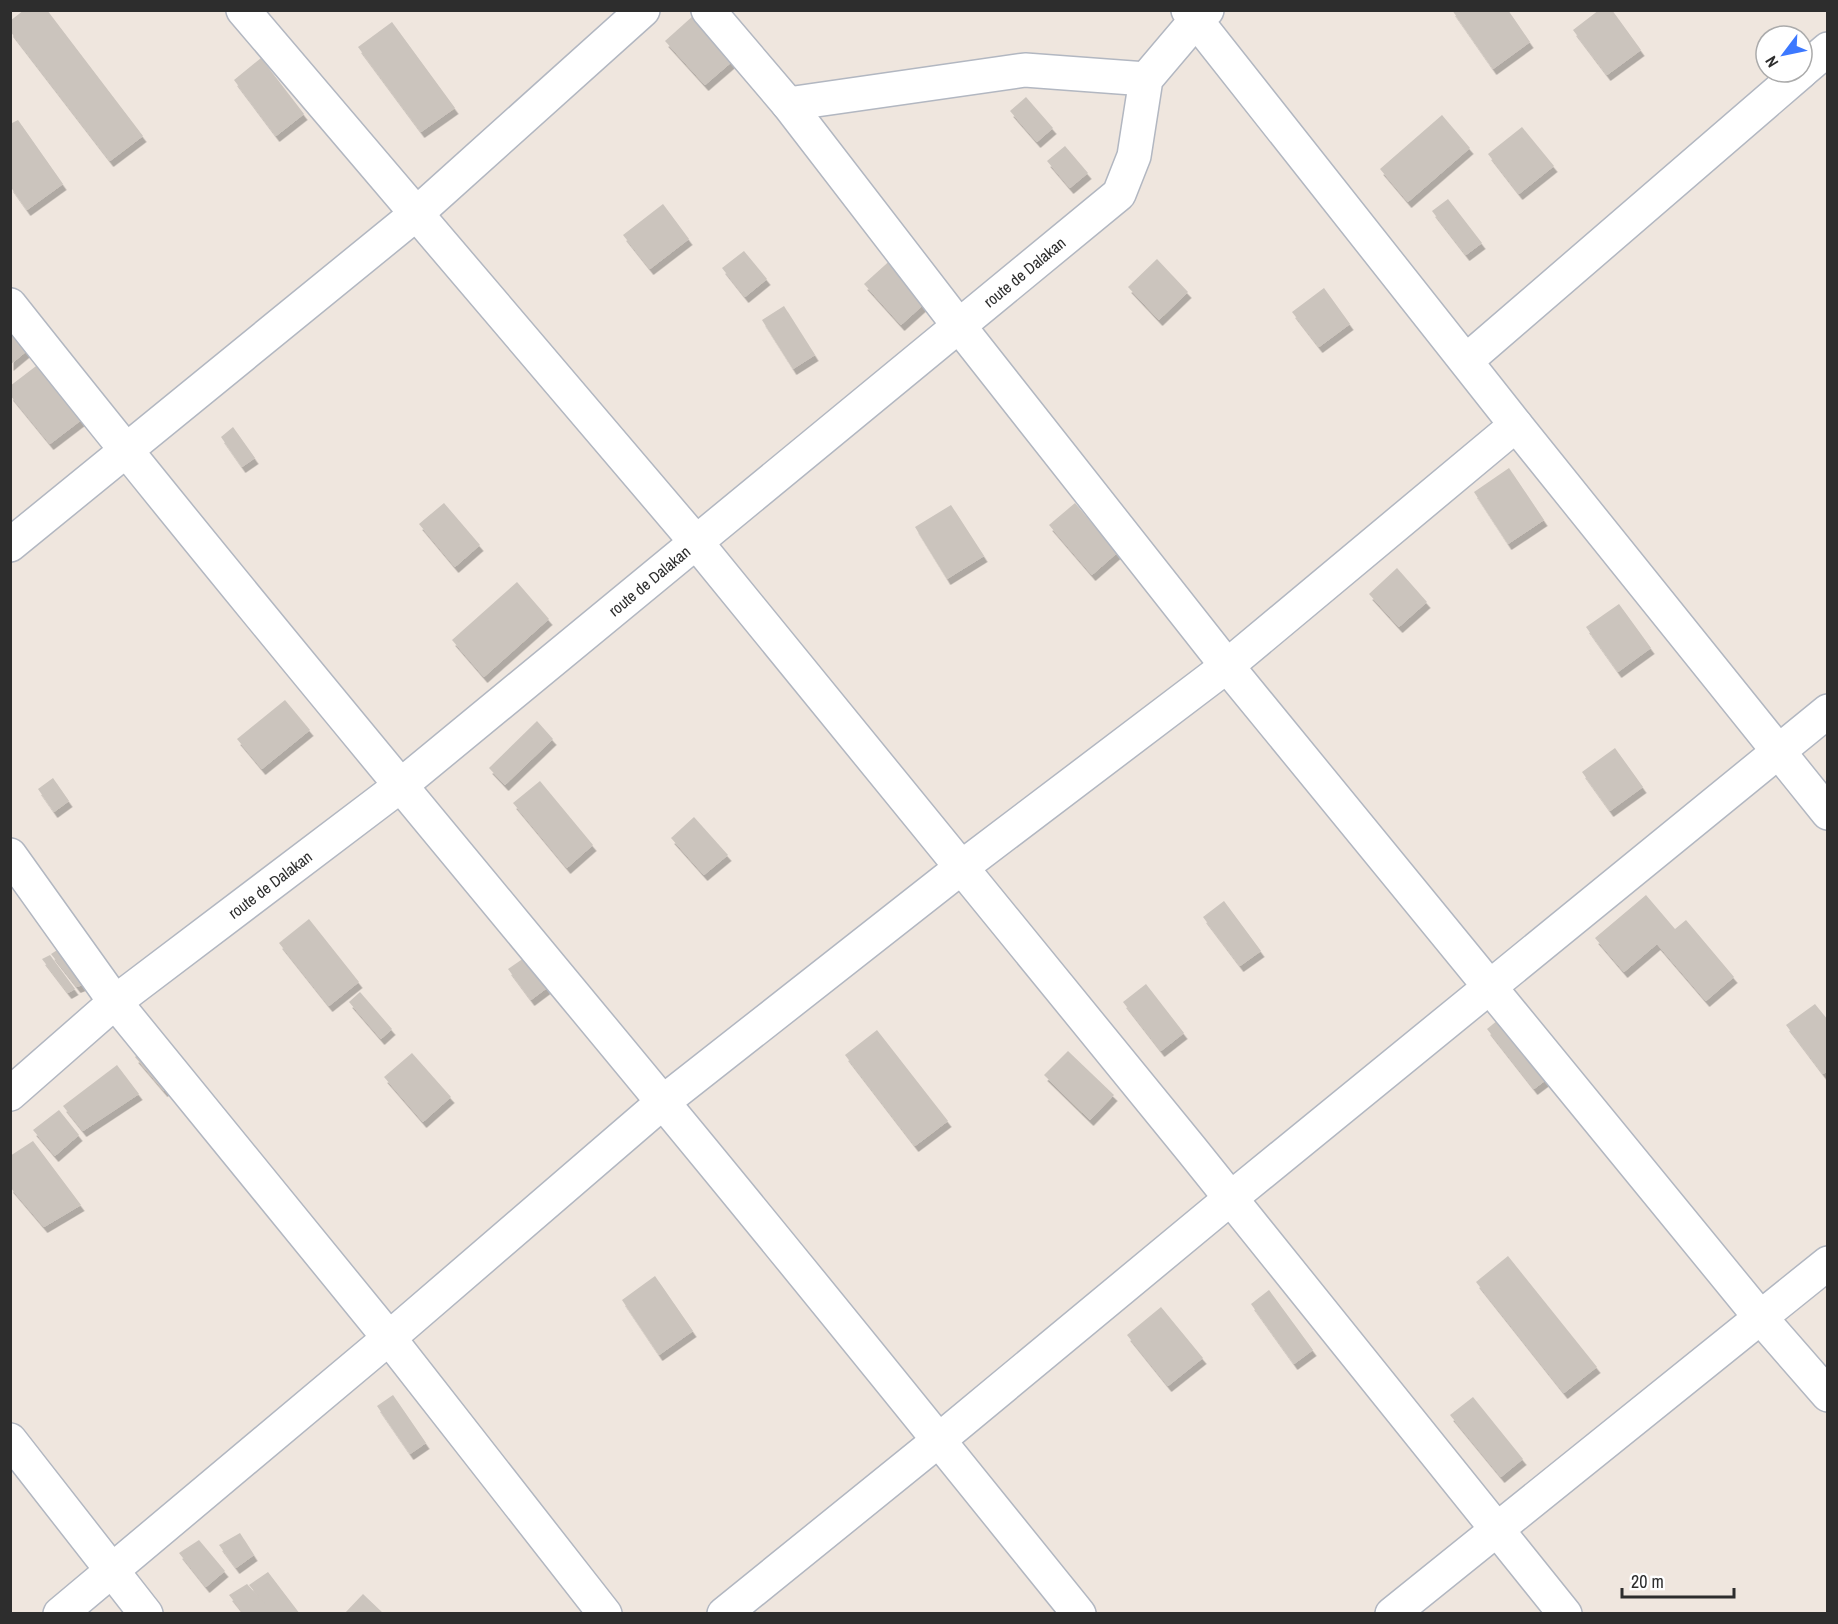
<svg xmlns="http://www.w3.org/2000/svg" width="1838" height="1624" font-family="'Archivo Narrow',sans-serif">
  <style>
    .building { fill: #cbc4bd; filter: url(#shadow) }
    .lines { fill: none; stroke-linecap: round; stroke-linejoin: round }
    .street-casing { stroke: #b2b7c1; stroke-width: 36 }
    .secondary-casing { stroke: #b2b7c1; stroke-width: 36 }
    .street { stroke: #fff; stroke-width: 33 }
    .secondary { stroke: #fff; stroke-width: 33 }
    .labels { text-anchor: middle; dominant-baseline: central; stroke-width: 5; stroke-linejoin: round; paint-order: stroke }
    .street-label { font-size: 16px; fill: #2d2d2d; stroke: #fff }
  </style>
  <defs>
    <filter id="shadow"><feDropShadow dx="3.5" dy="6" stdDeviation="0" flood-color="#0004"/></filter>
  </defs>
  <rect width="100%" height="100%" fill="#efe6de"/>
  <g class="building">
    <path d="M24 10H47L143 136 110 161 10 31V21Z"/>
    <path d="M1452 10H1508L1530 42 1493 69Z"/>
    <path d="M1599 10H1612L1641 50 1607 75 1573 30Z"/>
    <path d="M694 15 734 60 705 85 665 41Z"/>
    <path d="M392 22 455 108 421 132 358 47Z"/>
    <path d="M261 58 304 114 276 136 234 80Z"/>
    <path d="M1026 97 1053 128 1037 142 1010 111Z"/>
    <path d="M1442 115 1470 148 1408 202 1380 169Z"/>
    <path d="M18 120 63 184 27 210 10 186V124Z"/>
    <path d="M1522 127 1554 166 1519 194 1488 154Z"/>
    <path d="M1065 146 1088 173 1070 188 1047 161Z"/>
    <path d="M1448 199 1482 243 1466 255 1432 211Z"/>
    <path d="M663 204 689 239 650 269 623 235Z"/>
    <path d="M744 251 767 279 745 297 722 268Z"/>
    <path d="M895 256 932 297 901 325 864 284Z"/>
    <path d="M1157 259 1188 292 1159 320 1128 287Z"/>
    <path d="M1324 288 1350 324 1319 347 1292 312Z"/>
    <path d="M784 306 815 355 793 369 762 320Z"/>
    <path d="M10 329 28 350 10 365Z"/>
    <path d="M40 363 84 418 50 444 10 395V386Z"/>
    <path d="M233 427 255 458 242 467 221 437Z"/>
    <path d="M1509 468 1544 520 1508 544 1474 492Z"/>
    <path d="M444 503 480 545 455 567 419 524Z"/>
    <path d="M1075 503 1117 553 1092 575 1049 525Z"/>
    <path d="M951 505 984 556 947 579 915 527Z"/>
    <path d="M1397 568 1427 602 1399 627 1369 594Z"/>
    <path d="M517 582 549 619 484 677 452 640Z"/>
    <path d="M1619 604 1651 648 1618 672 1586 627Z"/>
    <path d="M285 700 310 730 262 769 237 739Z"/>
    <path d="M537 721 553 739 505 785 489 768Z"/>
    <path d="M1615 748 1643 787 1610 811 1582 772Z"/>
    <path d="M53 778 69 801 54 812 38 789Z"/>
    <path d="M540 781 593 845 567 868 513 803Z"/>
    <path d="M694 817 728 855 704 875 671 838Z"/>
    <path d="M1646 895 1675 929 1686 920 1734 977 1706 1001 1657 944 1624 972 1595 938Z"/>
    <path d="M1224 901 1261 951 1240 966 1203 917Z"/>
    <path d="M309 919 359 982 329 1006 279 943Z"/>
    <path d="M62 947 90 982 77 987 51 954Z"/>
    <path d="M50 955 75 989 68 993 42 959Z"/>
    <path d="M524 958 547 988 531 1000 508 969Z"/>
    <path d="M1146 984 1184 1033 1161 1051 1123 1002Z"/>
    <path d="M360 992 392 1029 381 1039 349 1002Z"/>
    <path d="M1815 1004 1828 1020V1071L1823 1074 1786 1025Z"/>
    <path d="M1503 1016 1550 1077 1534 1089 1487 1029Z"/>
    <path d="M877 1030 948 1121 915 1146 845 1055Z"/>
    <path d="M145 1049 174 1083 164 1091 135 1057Z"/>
    <path d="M1068 1051 1114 1095 1090 1120 1044 1075Z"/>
    <path d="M412 1053 451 1097 423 1122 384 1077Z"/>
    <path d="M117 1065 139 1094 83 1131 63 1106Z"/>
    <path d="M59 1110 79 1135 55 1156 33 1130Z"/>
    <path d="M33 1141 81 1205 44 1227 10 1187V1156Z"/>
    <path d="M1508 1256 1597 1367 1564 1393 1476 1282Z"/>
    <path d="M655 1276 693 1331 659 1355 622 1300Z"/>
    <path d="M1269 1290 1313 1350 1294 1364 1251 1304Z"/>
    <path d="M1161 1307 1203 1358 1168 1386 1127 1335Z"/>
    <path d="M393 1395 426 1443 410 1454 377 1406Z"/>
    <path d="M1473 1397 1523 1459 1501 1477 1450 1415Z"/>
    <path d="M240 1533 254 1555 236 1568 219 1545Z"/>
    <path d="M199 1540 225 1571 206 1587 179 1553Z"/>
    <path d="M268 1572 300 1614H244L229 1595 247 1584 266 1605 249 1585Z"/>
    <path d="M363 1594 384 1614H344Z"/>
  </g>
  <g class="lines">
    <g class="street-casing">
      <g id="street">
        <path d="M243 10 696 542 1191 1149 1565 1614"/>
        <path d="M708 10 788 104 959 326 1227 666 1760 1317 1828 1395"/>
        <path d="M1188 10 1516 425 1828 813"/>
        <path d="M1802 71 1828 49"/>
        <path d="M788 104 1025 70 1146 79"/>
        <path d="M10 305C223 574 443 836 661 1100 802 1270 940 1442 1079 1614"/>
        <path d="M1466 361 1801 72"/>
        <path d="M10 545 416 214 643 10"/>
        <path d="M10 855 115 1002 389 1338 605 1614"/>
        <path d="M10 1440 146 1614"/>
        <path d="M60 1614 389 1338 663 1102 962 867 1227 666 1516 425"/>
        <path d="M724 1614 939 1440 1231 1198 1828 711"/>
        <path d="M1392 1614 1828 1263"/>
      </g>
    </g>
    <g class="secondary-casing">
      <g id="secondary">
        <path id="s1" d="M10 1094 115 1002 400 786 1119 194 1134 156 1146 79 1196 20 1207 10"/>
      </g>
    </g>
    <use href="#street" class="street"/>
    <use href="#secondary" class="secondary"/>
  </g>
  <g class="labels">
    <g class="street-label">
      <text stroke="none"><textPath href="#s1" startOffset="1306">route de Dalakan</textPath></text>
      <text stroke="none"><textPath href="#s1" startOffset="820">route de Dalakan</textPath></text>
      <text stroke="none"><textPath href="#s1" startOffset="334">route de Dalakan</textPath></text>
    </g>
  </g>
  <rect width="1838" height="1624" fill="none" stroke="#2d2d2d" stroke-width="24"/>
  <g transform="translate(1784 54) rotate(238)"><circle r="28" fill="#ffffff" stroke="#ababab" stroke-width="1.5"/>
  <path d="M0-4.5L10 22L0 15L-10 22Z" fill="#3c78ff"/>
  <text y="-9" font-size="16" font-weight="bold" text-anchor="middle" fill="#2d2d2d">N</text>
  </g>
  <path d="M1622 1588v9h112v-9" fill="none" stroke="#2d2d2d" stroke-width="3"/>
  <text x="1631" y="1588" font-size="18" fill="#2d2d2d" stroke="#ffffff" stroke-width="4.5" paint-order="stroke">20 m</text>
</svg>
